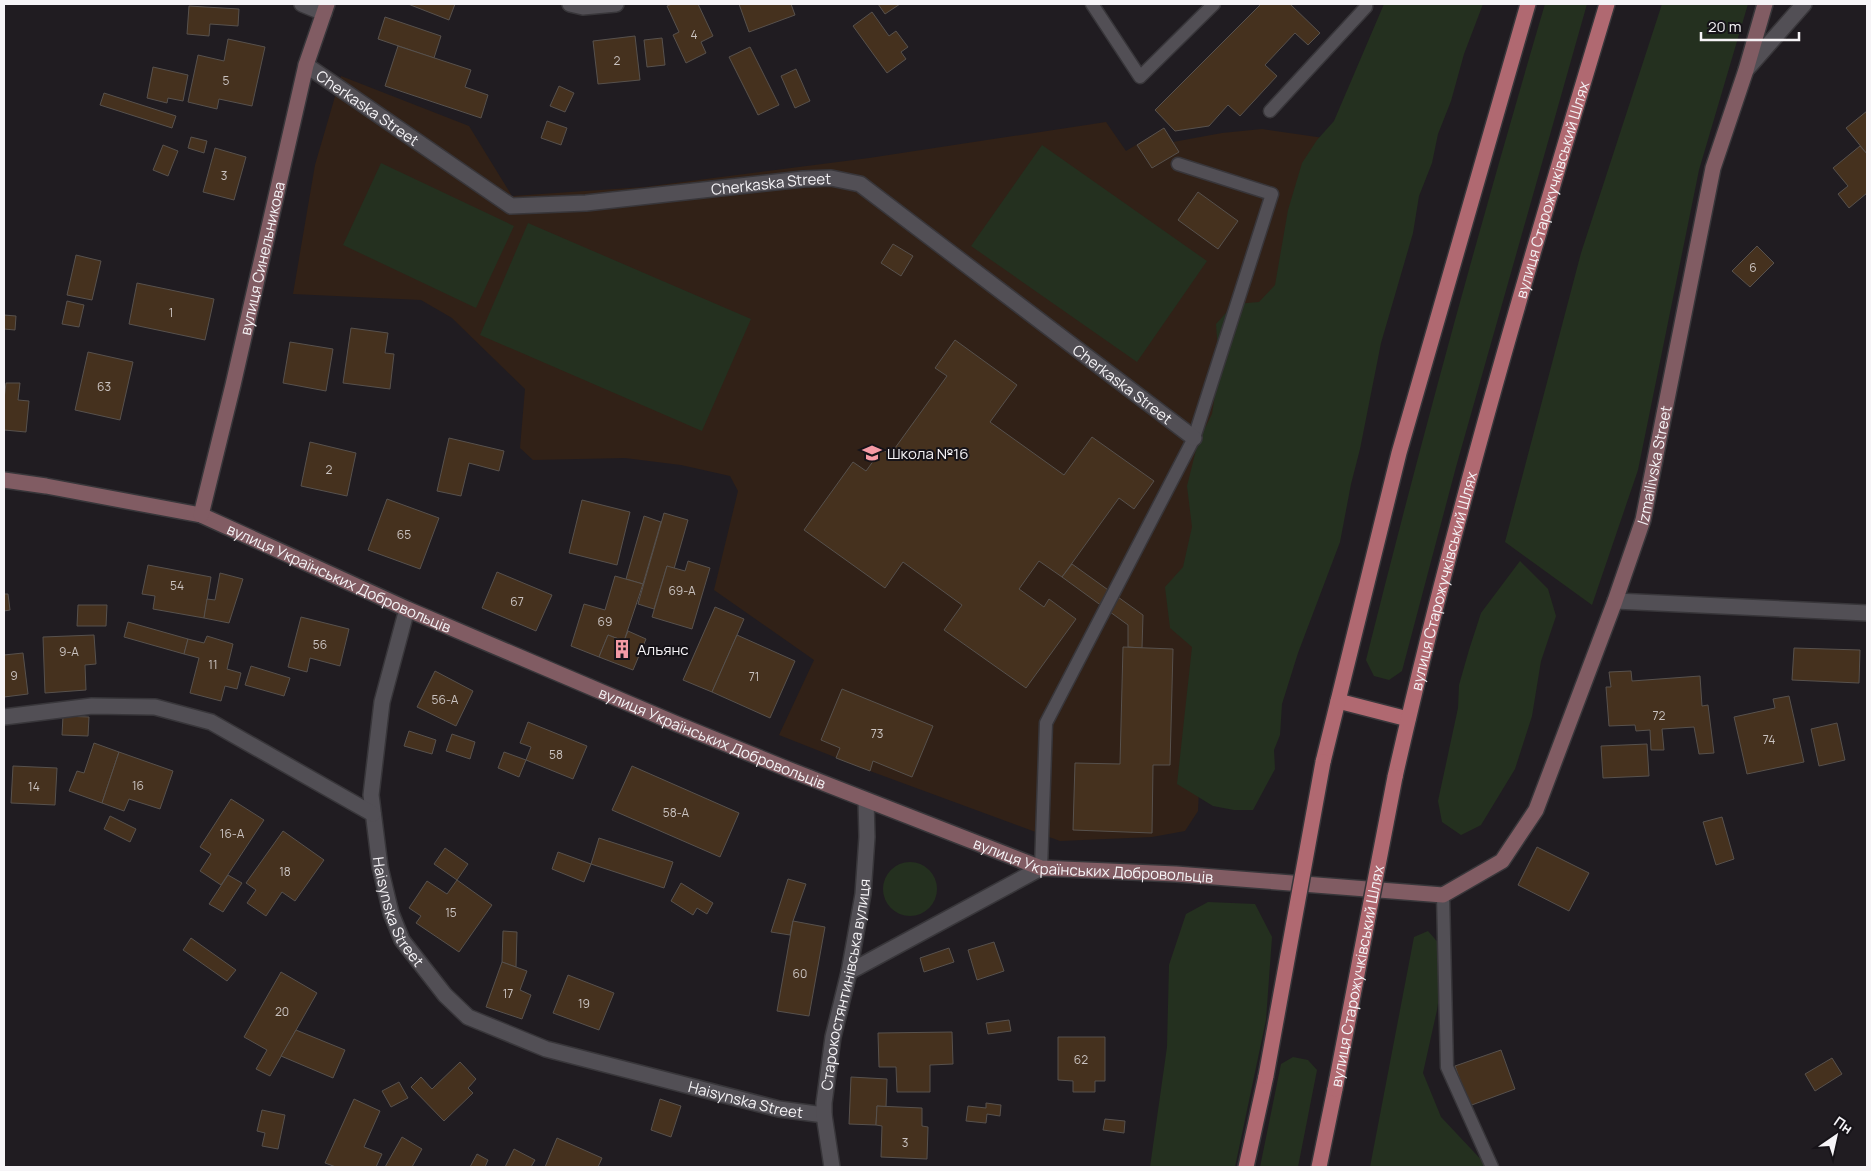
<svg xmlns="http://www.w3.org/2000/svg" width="1871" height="1171" font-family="Manrope,sans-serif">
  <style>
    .education { fill: #312117 }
    .green { fill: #24301f }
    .building { fill: #45311e; stroke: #57514d }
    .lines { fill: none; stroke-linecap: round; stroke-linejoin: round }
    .lane-casing { stroke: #38363a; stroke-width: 15 }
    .street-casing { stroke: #38363a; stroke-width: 18 }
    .secondary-casing { stroke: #38363a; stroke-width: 18 }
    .primary-casing { stroke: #38363a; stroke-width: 18 }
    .lane { stroke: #524f55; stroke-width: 12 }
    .street { stroke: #524f55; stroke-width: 15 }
    .secondary { stroke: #815c63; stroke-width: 15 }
    .primary { stroke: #b06971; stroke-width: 15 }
    .primary-bridge-casing { stroke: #38363a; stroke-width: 18; stroke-linecap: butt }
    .primary-bridge { stroke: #b06971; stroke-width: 15 }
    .labels { text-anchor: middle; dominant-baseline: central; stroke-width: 4; stroke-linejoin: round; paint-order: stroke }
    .number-label { font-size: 12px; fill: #cac3c1 }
    .street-label { font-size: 15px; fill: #f6f4f7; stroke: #161318 }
    .poi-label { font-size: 15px; fill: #f6f4f7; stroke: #161318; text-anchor: start }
  </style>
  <rect width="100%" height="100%" fill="#201c21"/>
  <path class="education" d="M341 76 469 126 512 196 644 187 869 158 1106 122 1126 151 1164 128 1173 142 1222 133 1262 129 1324 138 1213 487 1198 811 1185 831 1152 837 1060 841 870 771 779 735 814 660 714 590 738 491 730 476 681 465 625 458 533 460 520 448 525 389 452 318 421 300 293 294 315 165Z"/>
  <g class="green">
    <path d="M1384 4H1483L1464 54 1451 101 1438 134 1432 163 1419 196 1413 233 1381 343 1360 449 1351 484 1340 542 1298 653 1282 704 1280 735 1274 750 1275 769 1253 810H1234L1213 806 1177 784 1192 647 1170 628 1165 587 1183 567 1192 527 1187 486 1198 442 1212 414 1219 368 1216 324 1234 304 1259 302 1275 285 1288 210 1302 163 1317 140 1334 121Z"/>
    <path d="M1545 4H1587L1456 467 1402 671 1389 680 1374 676 1366 660C1421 440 1481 221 1545 4Z"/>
    <path d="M1662 4H1748L1699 170 1638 470 1592 605 1505 542 1581 253Z"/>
    <path d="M1042 145 1207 261 1137 362 971 246Z"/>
    <path d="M381 163 514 226 476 308 343 245Z"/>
    <path d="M528 223 751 319 702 431 480 335Z"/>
    <path d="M1520 561 1548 589 1556 616 1541 661 1532 716 1515 769 1481 825 1461 835 1442 822 1438 801 1458 708 1459 685 1469 650 1481 613Z"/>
    <circle cx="910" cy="889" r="27"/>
    <path d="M1208 902 1255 904 1272 937 1266 1020 1235 1167H1150L1167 1047 1169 965 1186 914Z"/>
    <path d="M1428 931 1441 946 1443 968 1437 1010 1423 1073 1441 1117 1488 1167H1370L1414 937Z"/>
    <path d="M1293 1057 1308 1060 1317 1070 1298 1167H1260L1281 1064Z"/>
  </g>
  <g class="building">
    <path d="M408 4H455L449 20Z"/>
    <path d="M672 4H698L713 36 701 42 706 53 686 63 673 35 679 32 667 6Z"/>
    <path d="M739 4H791L795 15 749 32Z"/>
    <path d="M878 4H900L885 14Z"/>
    <path d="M1261 4H1290L1320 33 1308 45 1295 33 1265 65 1277 76 1240 116 1228 105 1209 126 1175 131 1155 110Z"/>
    <path d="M189 6 239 9 238 26 210 24 209 36 187 34Z"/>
    <path d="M872 12 889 36 896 31 908 47 901 52 906 59 887 73 853 26Z"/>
    <path d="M385 17 441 36 434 58 378 39Z"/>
    <path d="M635 36 640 80 598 84 593 41Z"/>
    <path d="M662 38 665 65 647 67 644 40Z"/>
    <path d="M228 39 265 47 252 106 219 99 217 109 188 102 198 55 224 61Z"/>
    <path d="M398 46 471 70 465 87 488 95 481 118 385 86Z"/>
    <path d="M750 47 779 105 758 115 729 57Z"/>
    <path d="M153 67 188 75 183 101 168 98 167 103 147 98Z"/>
    <path d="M796 69 810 101 795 108 781 76Z"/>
    <path d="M559 86 574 93 565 112 550 106Z"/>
    <path d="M104 93 176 116 172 128 100 105Z"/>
    <path d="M1867 111V154L1846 128Z"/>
    <path d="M547 121 567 128 561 145 541 138Z"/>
    <path d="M1164 128 1179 152 1152 168 1137 145Z"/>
    <path d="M191 137 207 141 204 153 188 148Z"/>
    <path d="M163 145 178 151 168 176 153 170Z"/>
    <path d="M1860 146 1867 154V193L1849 208 1838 194 1848 186 1833 168Z"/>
    <path d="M215 148 246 157 234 200 203 192Z"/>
    <path d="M1198 192 1238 221 1218 249 1178 220Z"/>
    <path d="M893 244 913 256 901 276 881 263Z"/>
    <path d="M1757 246 1774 263 1750 287 1732 271Z"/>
    <path d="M76 255 101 261 92 300 67 295Z"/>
    <path d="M137 283 214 299 205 340 129 324Z"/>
    <path d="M67 301 84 305 79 327 62 324Z"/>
    <path d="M4 315 16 316 15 330 4 329Z"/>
    <path d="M351 328 388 333 385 353 394 354 390 389 343 383Z"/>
    <path d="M955 340 1017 385 990 422 1064 475 1092 437 1154 481 1134 509 1119 498 1062 577 1039 561 1019 589 1044 607 1049 599 1076 619 1026 688 944 630 962 605 903 562 885 588 804 530 853 462 866 471 882 449 890 455 947 376 935 368Z"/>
    <path d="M290 342 333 349 326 391 283 383Z"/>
    <path d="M88 352 133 362 120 420 75 410Z"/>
    <path d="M6 383H20L18 400 29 401 26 432 4 430V399Z"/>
    <path d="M449 438 504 451 499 471 469 463 461 496 437 491Z"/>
    <path d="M310 442 356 453 347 496 301 486Z"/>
    <path d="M387 499 439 518 420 569 368 550Z"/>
    <path d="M582 500 630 512 617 565 569 553Z"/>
    <path d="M664 513 688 520 674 569 667 566 654 609 638 604Z"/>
    <path d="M644 516 661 522 643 584 626 579Z"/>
    <path d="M688 561 710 568 692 629 652 617 667 566 685 571Z"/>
    <path d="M1072 564 1143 615 1142 648 1128 647V625L1062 577Z"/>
    <path d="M148 565 211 577 204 618 153 609 155 596 142 594Z"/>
    <path d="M497 572 552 595 536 631 482 608Z"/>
    <path d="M220 573 243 579 229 623 204 618 207 599 215 600Z"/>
    <path d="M615 576 643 584 624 641 608 635 599 657 571 646 584 604 605 610Z"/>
    <path d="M4 594H8L10 610 4 611Z"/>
    <path d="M78 605H107L106 626H77Z"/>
    <path d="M715 607 744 619 712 692 683 680Z"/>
    <path d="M301 617 349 629 340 666 310 658 307 672 288 667Z"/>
    <path d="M128 622 188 639 184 654 124 637Z"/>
    <path d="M628 631 646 639 633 670 599 657 608 635 624 641Z"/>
    <path d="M94 635 96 664 85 665 86 690 45 693 43 637Z"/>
    <path d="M737 635 795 661 770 718 712 692Z"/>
    <path d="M207 636 233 644 227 669 241 673 237 689 225 686 221 701 190 693 199 658 184 654 188 639 204 643Z"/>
    <path d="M1123 647 1173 649 1170 765H1153L1152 833 1073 830 1075 763 1120 764Z"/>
    <path d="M1794 648 1860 650 1859 683 1792 680Z"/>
    <path d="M23 653 28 694 4 697V655Z"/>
    <path d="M251 666 290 678 284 696 245 685Z"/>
    <path d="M435 671 473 691 456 726 417 707Z"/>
    <path d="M1631 671 1632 681 1700 676 1702 706 1708 705 1714 753 1699 754 1694 727 1662 729 1664 750H1651L1650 730 1636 731 1635 725 1609 726 1606 687H1611L1609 672Z"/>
    <path d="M842 689 933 726 912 777 873 761 870 771 836 758 840 748 821 740Z"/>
    <path d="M1789 696 1804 762 1747 774 1734 717 1775 708 1773 699Z"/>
    <path d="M63 716 89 717 88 736 62 735Z"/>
    <path d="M528 722 587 746 573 779 526 760 531 747 520 743Z"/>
    <path d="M1837 723 1845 760 1819 766 1811 729Z"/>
    <path d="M409 731 436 740 432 754 404 746Z"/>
    <path d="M452 734 475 742 470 759 446 751Z"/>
    <path d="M94 743 119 752 102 803 69 791 77 771 84 773Z"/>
    <path d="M1647 744 1649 776 1603 778 1601 746Z"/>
    <path d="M119 752 173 771 160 809 129 799 124 811 102 803Z"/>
    <path d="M504 752 526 760 519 777 498 768Z"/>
    <path d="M13 766 57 768 55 805 11 803Z"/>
    <path d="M632 766 739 813 720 857 612 810Z"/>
    <path d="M231 799 264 820 221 885 200 871 211 854 200 847Z"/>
    <path d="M110 816 136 829 130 842 104 829Z"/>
    <path d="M1722 817 1734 859 1716 865 1703 822Z"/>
    <path d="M283 831 324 860 295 901 282 892 266 916 247 903 256 890 246 883Z"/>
    <path d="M599 838 673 862 664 888 591 864Z"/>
    <path d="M1537 847 1589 873 1569 911 1518 885Z"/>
    <path d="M445 848 468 864 457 880 434 864Z"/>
    <path d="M558 852 591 864 584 882 552 869Z"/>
    <path d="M228 875 242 883 223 912 209 904Z"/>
    <path d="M788 879 806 884 793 921 790 935 771 932Z"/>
    <path d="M457 880 492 905 459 952 416 923 421 916 409 908 427 881 447 894Z"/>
    <path d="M681 883 713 903 707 914 697 908 693 915 671 901Z"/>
    <path d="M793 921 825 927 809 1016 777 1011Z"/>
    <path d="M503 931 517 932 516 967 502 962Z"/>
    <path d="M191 938 236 970 227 981 183 950Z"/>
    <path d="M994 942 1004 971 977 980 968 950Z"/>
    <path d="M949 948 954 962 924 972 920 958Z"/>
    <path d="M502 962 527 971 520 990 531 995 522 1019 486 1007Z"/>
    <path d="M281 972 317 993 270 1076 256 1069 267 1050 244 1037Z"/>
    <path d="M568 975 614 993 599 1030 553 1013Z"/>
    <path d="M1009 1020 1011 1031 988 1034 986 1023Z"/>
    <path d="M296 1030 345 1050 333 1078 281 1056Z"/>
    <path d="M952 1032 953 1064 930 1065V1092H897L896 1067H879L878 1033Z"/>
    <path d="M1058 1037H1105V1081H1095V1092H1073V1081L1058 1080Z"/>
    <path d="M1501 1050 1515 1089 1469 1106 1455 1066Z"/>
    <path d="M1832 1058 1842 1074 1815 1091 1805 1074Z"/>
    <path d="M460 1062 476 1079 468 1088 473 1093 444 1121 411 1087 421 1077 432 1089Z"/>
    <path d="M851 1077 887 1079 886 1107 877 1106 876 1125 849 1124Z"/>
    <path d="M399 1082 408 1098 391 1107 382 1091Z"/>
    <path d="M354 1099 380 1111 364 1147 382 1154 376 1167H336L325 1163Z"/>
    <path d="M660 1099 681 1106 671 1137 651 1130Z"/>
    <path d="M986 1103 1001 1105 1000 1116 987 1114 986 1123 966 1121 968 1106 986 1108Z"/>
    <path d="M877 1106 922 1108V1126L928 1127 927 1159 881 1157 882 1126 876 1125Z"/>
    <path d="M262 1110 285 1115 278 1149 262 1146 265 1133 257 1131Z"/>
    <path d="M1105 1119 1125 1121 1124 1133 1103 1130Z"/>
    <path d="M402 1137 422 1149 412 1167H385Z"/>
    <path d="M557 1138 602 1158 598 1167H545Z"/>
    <path d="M514 1149 535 1160 531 1167H505Z"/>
    <path d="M477 1154 488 1160 485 1167H470Z"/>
  </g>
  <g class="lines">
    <g class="lane-casing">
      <g id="lane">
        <path d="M1092 4 1140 77 1214 4"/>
        <path d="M1270 111 1366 7V4"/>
        <path d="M1041 868 1046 723 1194 438 1272 194 1178 164"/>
        <path d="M1443 895 1447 1067 1492 1167"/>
      </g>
    </g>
    <g class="street-casing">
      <g id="street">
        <path d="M302 4 324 13"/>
        <path d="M570 4 583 7 616 4"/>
        <path id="s1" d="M306 65 511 206 586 203 803 179 831 178 860 184 1194 438"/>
        <path d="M1746 70 1804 4"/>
        <path d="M1615 601 1867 613"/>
        <path id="s2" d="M407 609 382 702 371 795 380 867 391 913 402 940 445 995 468 1017 546 1049 779 1109 824 1115"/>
        <path d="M4 717 92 706 155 707 211 722 373 814"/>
        <path d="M849 972 1041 868"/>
        <path id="s3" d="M832 1167 824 1115V1103L833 1037 849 972 863 894 867 837 866 800"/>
      </g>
    </g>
    <g class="secondary-casing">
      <g id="secondary">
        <path id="s4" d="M4 480 46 486 201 515 407 609 677 724 785 768 1041 868 1176 874 1443 895 1502 861 1536 810 1615 601 1643 520 1713 168 1746 70 1765 4"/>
        <path id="s5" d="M201 515 233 385 306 65 327 4"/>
      </g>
    </g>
    <g class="primary-casing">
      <g id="primary">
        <path d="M1338 701 1408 719"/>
        <path d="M1323 762 1399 453 1528 4"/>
        <path id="s6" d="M1395 777C1454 516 1530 260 1607 4"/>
        <path d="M1246 1167 1266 1076"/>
        <path d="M1319 1167 1335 1089"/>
      </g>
    </g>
    <use href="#lane" class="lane"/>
    <use href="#street" class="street"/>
    <use href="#secondary" class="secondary"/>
    <use href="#primary" class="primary"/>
    <g class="primary-bridge-casing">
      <g id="primary-bridge">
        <path d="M1266 1076 1323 762"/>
        <path id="s7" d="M1335 1089 1395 777"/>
      </g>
    </g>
    <use href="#primary-bridge" class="primary-bridge"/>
  </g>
  <defs>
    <g id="school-bare" transform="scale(1.5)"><path d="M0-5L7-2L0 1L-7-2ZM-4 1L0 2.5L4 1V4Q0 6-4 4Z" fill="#f49aa5" stroke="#161318" stroke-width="2.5" paint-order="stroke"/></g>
    <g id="building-bare" transform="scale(1.5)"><path d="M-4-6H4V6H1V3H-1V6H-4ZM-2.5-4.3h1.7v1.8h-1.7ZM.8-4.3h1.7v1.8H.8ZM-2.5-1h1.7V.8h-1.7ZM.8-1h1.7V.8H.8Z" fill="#f49aa5" stroke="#161318" stroke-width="2.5" paint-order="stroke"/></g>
  </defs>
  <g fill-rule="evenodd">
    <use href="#school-bare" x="872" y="453"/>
    <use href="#building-bare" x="622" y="649"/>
  </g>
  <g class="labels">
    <g class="number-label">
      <text x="694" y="34">4</text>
      <text x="617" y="60">2</text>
      <text x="226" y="80">5</text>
      <text x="224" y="175">3</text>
      <text x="1753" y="267">6</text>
      <text x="171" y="312">1</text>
      <text x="104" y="386">63</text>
      <text x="329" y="469">2</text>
      <text x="404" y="534">65</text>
      <text x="177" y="585">54</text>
      <text x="682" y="590">69-А</text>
      <text x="517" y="601">67</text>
      <text x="605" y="621">69</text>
      <text x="320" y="644">56</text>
      <text x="69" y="651">9-А</text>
      <text x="213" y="664">11</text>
      <text x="14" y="675">9</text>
      <text x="754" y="676">71</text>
      <text x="445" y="699">56-А</text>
      <text x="1659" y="715">72</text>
      <text x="877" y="733">73</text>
      <text x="1769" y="739">74</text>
      <text x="556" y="754">58</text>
      <text x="138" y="785">16</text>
      <text x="34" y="786">14</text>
      <text x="676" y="812">58-А</text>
      <text x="232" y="833">16-А</text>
      <text x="285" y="871">18</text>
      <text x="451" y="912">15</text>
      <text x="800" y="973">60</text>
      <text x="508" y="993">17</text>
      <text x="584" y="1003">19</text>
      <text x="282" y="1011">20</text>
      <text x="1081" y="1059">62</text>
      <text x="905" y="1142">3</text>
    </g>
    <g class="street-label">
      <text stroke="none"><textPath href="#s1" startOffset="75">Cherkaska Street</textPath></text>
      <text stroke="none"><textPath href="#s1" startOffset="510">Cherkaska Street</textPath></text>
      <text stroke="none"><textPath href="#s6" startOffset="608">вулиця Старожучківський Шлях</textPath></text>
      <text stroke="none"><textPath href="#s5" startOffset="264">вулиця Синельникова</textPath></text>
      <text stroke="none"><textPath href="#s1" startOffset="930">Cherkaska Street</textPath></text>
      <text stroke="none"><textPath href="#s4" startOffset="2009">Izmailivska Street</textPath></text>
      <text stroke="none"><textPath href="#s4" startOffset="352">вулиця Українських Добровольців</textPath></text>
      <text stroke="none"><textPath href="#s6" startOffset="202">вулиця Старожучківський Шлях</textPath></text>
      <text stroke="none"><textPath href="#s4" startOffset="758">вулиця Українських Добровольців</textPath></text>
      <text stroke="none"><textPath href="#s4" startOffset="1162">вулиця Українських Добровольців</textPath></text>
      <text stroke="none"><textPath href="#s2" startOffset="311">Haisynska Street</textPath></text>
      <text stroke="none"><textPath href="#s7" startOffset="115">вулиця Старожучківський Шлях</textPath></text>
      <text stroke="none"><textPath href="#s3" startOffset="185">Старокостянтинівська вулиця</textPath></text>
      <text stroke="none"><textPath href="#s2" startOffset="731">Haisynska Street</textPath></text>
    </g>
    <g class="poi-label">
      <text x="887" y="453">Школа №16</text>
      <text x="637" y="649">Альянс</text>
    </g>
  </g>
  <rect width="1871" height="1171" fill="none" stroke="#f6f4f7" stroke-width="10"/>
  <g transform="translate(1836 1136) rotate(34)" stroke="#161318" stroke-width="4" paint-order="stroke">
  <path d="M0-4L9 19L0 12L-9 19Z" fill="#f6f4f7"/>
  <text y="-8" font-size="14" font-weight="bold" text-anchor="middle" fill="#f6f4f7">Пн</text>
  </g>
  <path d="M1701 32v8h98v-8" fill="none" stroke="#f6f4f7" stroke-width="2.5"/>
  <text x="1708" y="32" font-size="15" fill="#f6f4f7" stroke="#161318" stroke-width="4" paint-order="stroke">20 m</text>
</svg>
